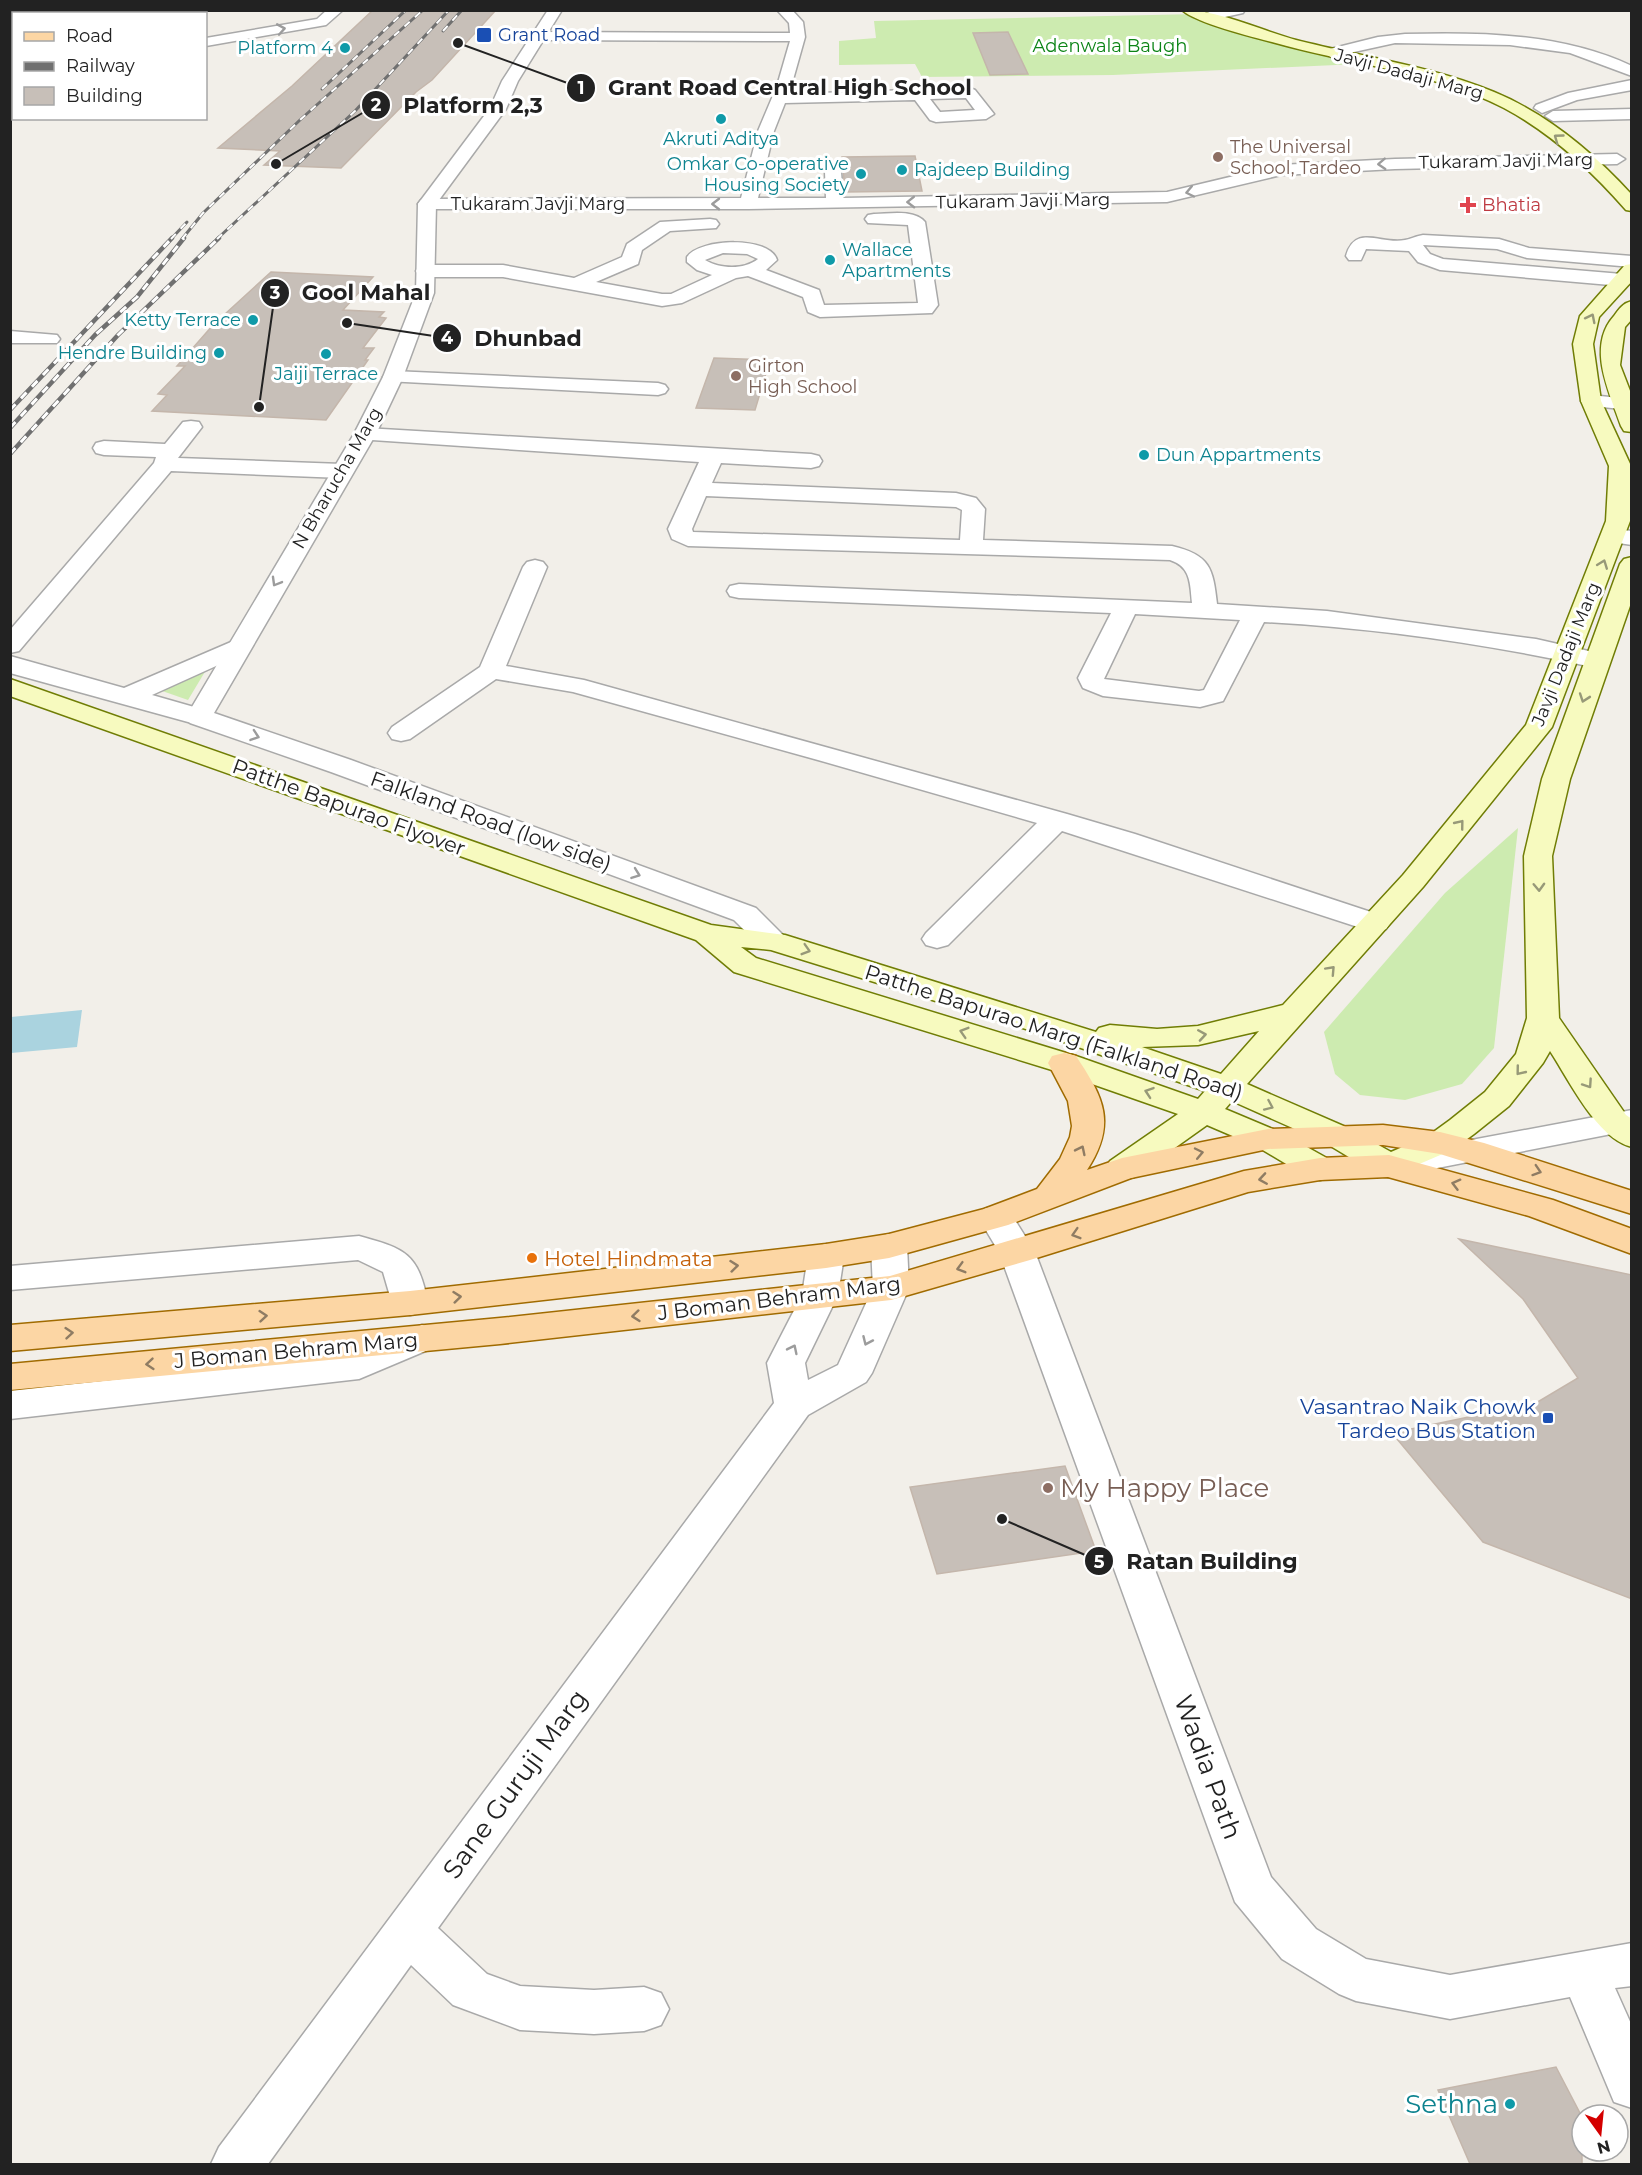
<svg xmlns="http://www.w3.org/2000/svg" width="1642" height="2175" font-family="Montserrat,sans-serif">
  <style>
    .grass { fill: #cdebb0 }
    .water { fill: #aad3df }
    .building { fill: #c7bfb8; stroke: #c4b6ab; stroke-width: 1.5 }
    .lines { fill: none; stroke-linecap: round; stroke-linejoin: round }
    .minor-casing { stroke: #a9a9a9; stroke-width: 3 }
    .tertiary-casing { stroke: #a9a9a9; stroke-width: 3 }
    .secondary-casing { stroke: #707d05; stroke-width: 3 }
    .primary-casing { stroke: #a06b00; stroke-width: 3 }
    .minor { fill: #fff; fill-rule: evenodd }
    .tertiary { fill: #fff; fill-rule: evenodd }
    .secondary { fill: #f7fabf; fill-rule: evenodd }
    .primary { fill: #fcd6a4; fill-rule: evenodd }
    .rail-far1-casing { stroke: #707070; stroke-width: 3 }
    .rail-casing { stroke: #707070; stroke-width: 4.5 }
    .rail-far1 { stroke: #fff; stroke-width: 2; stroke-dasharray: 7; stroke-linecap: butt }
    .rail { stroke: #fff; stroke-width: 3; stroke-dasharray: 8; stroke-linecap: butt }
    .oneway { stroke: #9c9c9c }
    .oneway2 { stroke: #979978 }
    .oneway3 { stroke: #8f7c63 }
    .transit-dot { fill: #1a4fb4; stroke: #fff; stroke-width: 2 }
    .culture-dot { fill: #0f9aa8; stroke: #fff; stroke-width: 2 }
    .education-dot { fill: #8d6e63; stroke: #fff; stroke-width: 2 }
    .health-dot { fill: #e0444e; stroke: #fff; stroke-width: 2 }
    .food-dot { fill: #e8710a; stroke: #fff; stroke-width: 2 }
    .labels { text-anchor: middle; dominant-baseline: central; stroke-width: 6; stroke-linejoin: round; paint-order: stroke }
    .far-transit-label { font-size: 18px; fill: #164399; stroke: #fff; text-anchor: start }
    .far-park-label { font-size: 18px; fill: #0c8416; stroke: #fff }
    .far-culture-label { font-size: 18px; fill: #0d838f; stroke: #fff; text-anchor: end }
    .far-street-label { font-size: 18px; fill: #222; stroke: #fff }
    .far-education-label { font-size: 18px; fill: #785e54; stroke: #fff; text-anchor: start }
    .far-health-label { font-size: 18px; fill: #be3a42; stroke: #fff; text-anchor: start }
    .street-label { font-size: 21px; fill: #222; stroke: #fff }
    .food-label { font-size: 21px; fill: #c56008; stroke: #fff; text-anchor: start }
    .transit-label { font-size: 21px; fill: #164399; stroke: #fff; text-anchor: end }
    .near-education-label { font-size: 26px; fill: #785e54; stroke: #fff; text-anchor: start }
    .near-street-label { font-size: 26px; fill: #222; stroke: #fff }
    .near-culture-label { font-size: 26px; fill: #0d838f; stroke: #fff; text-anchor: end }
    .leader { fill: none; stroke: #222; stroke-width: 2 }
    .callout-dot { fill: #222; stroke: #fff; stroke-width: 2 }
    .mark-label { font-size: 18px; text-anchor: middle; font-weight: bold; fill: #fff }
    .callout-label { font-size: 22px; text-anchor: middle; font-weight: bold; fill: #222; stroke: #fff; stroke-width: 6; stroke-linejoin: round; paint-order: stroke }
  </style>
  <rect width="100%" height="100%" fill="#f2efe9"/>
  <g class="grass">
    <path d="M1197 14 1380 63 1113 75 922 77 915 64 839 65V41L876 38 874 21Z"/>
    <path d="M209 665 188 700 145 685Z"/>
    <path d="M1518 828 1494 1048 1462 1084 1405 1100 1360 1095 1335 1074 1324 1032 1445 893Z"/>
  </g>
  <path class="water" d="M82 1010 77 1047 11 1053V1017Z"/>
  <g class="building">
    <path d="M373 10H496L432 80 416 92 341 168 264 165 280 151 218 148 292 86Z"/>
    <path d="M1008 32 1028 74 990 75 973 33Z"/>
    <path d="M915 156 922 191 845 192 842 157Z"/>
    <path d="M271 272 373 277 343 310 384 312 379 317 386 318 363 348H374L365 360H368L326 420 152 411 167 395 158 394 185 366H177L213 325Z"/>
    <path d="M714 358 770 360 755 410 696 408Z"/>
    <path d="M1459 1239 1632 1275V1599L1483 1542 1392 1433 1536 1403 1578 1378 1523 1299Z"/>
    <path d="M1065 1466 1096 1551 937 1574 910 1487Z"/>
    <path d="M1556 2067 1582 2117V2164H1470L1438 2090Z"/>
  </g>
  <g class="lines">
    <g class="minor-casing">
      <g id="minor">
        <path d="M777 10H792L803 22 805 37 789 94 970 88 975 90 994 114 986 119 936 122 930 120 915 100 785 103 774 131 758 198H826L825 172 833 167 841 172 843 198 1167 192 1280 165 1395 159 1617 154 1625 159 1617 164 1395 169 1281 175 1167 202 748 209H427L421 208 418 204 421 200 427 199 741 198 758 131 777 86 790 41 538 40 531 36 538 32 790 33 789 23ZM966 98 975 110 940 112 930 99Z"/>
        <path d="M1217 10H1245L1243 13 1207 21 1200 17 1202 14Z"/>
        <path d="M1405 34C1481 32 1562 33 1632 66V76L1570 53 1510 45 1395 43 1331 57 1324 53 1326 50 1378 37Z"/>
        <path d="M1632 80V90L1577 100 1542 113 1534 108 1536 105 1568 93Z"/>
        <path d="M1632 109V119L1553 121 1545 116 1553 111Z"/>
        <path d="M874 214C889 214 914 209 925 222L938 305 932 313 820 317 808 312 803 297 748 276 736 278 682 303 662 306 503 277H425L418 275 416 271 418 267 425 265H503L574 278 622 257 627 244 660 222 710 219 716 220 719 224 716 228 670 231 642 250 638 264 596 282 662 294H671L712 275 697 270 687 262V257C700 238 770 236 777 260L766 270 819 290 824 305 918 303 908 225 868 223 865 219 868 215ZM723 253 747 254 758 259C744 270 720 269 705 260Z"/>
        <path d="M1423 235 1499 239 1529 248 1632 256V267L1527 258 1497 249 1423 245 1430 254 1443 259 1622 274 1629 276 1631 280 1629 284 1622 286 1440 270 1418 262 1409 251 1366 249 1361 260H1349L1346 256C1355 223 1381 245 1405 240 1410 239 1417 236 1423 235Z"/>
        <path d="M10 331 57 335 60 339 57 343H10Z"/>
        <path d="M393 371 658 383 665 385 668 389 665 393 658 395 386 381 383 377 386 373Z"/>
        <path d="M1591 395 1628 399 1631 403 1628 407 1621 409 1584 405 1581 401 1584 397Z"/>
        <path d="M191 421 199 422 202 427 178 458 342 464 350 466 353 471 350 476 342 478 171 471 19 651 10 653V630L154 463 156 457 104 455 96 453 93 448 96 443 104 441 165 444 183 422Z"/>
        <path d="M365 428 811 454 819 456 822 461 819 466 811 468 721 463 712 483 956 493 976 498 985 509 983 540 1172 546C1210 555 1213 568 1217 604L1327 611 1536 639 1606 655 1610 660 1606 665 1597 668C1488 644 1375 628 1264 622L1223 701 1200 707 1103 696 1083 688 1078 678 1111 613 739 598 730 596 727 591 730 586 739 584 1192 603C1190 583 1191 567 1170 560L688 546 672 539 668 529 699 462 357 439 354 434 357 429ZM706 496 956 507 962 510 960 540 693 532 692 529ZM1135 614 1240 620 1204 690 1199 691 1104 679Z"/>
        <path d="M1613 529 1632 531V545L1605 541 1601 536 1605 531Z"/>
        <path d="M535 560 543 562 547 567 506 666 584 680 1067 814 1135 834 1386 917 1390 923 1386 929 1375 932 1364 929 1062 831 948 945 937 948 926 945 922 939 926 933 1037 823 818 760 573 692 496 679 410 739 401 741 392 739 388 733 392 727 480 667 523 567 527 562Z"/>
        <path d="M238 639 247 642 251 647 247 652 152 695 208 711 212 717 208 723 199 725 10 673V656L124 688Z"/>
        <path d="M1632 1110V1130L1391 1177 1379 1174 1374 1166 1379 1158 1391 1155Z"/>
        <path d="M996 1206 1008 1209 1035 1252 1271 1877 1316 1929 1366 1959 1450 1975 1632 1943V1986L1615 1988 1632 2026V2108L1614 2102 1570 1997 1450 2019 1356 2001 1339 1994 1282 1959 1235 1902 999 1252 978 1217 984 1209Z"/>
        <path d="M889 1234 902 1238 907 1246 909 1288 872 1373 866 1382 808 1415 438 1928 487 1974 520 1986 594 1990 644 1987 661 1993 669 2009 661 2025 644 2031 594 2034 520 2030 453 2005 411 1965 268 2164H211L219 2147 774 1403 767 1363 802 1295 808 1256 813 1248 826 1244 839 1248 844 1256 838 1295 805 1363 808 1380 838 1365 873 1288 871 1246 876 1238Z"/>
        <path d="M359 1236C406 1249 418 1253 428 1303L423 1312 410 1315 397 1312 392 1303 383 1272 358 1260 10 1290V1266Z"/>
        <path d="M422 1325 435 1329 441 1338 435 1347 359 1379 10 1419V1391L353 1354Z"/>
      </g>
    </g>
    <g class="tertiary-casing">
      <g id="tertiary">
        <path d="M327 10H343L326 25 206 46V38L317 19Z"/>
        <path d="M548 10H562L518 81 506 109 436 204 434 293 403 377 376 434 214 713 351 760 756 908 789 941 785 947C762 953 750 935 734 920L331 772 190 723 186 717 354 434 383 377 416 293 418 204 490 108 502 81Z"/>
        <rect x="10" y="71" width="4" height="9"/>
      </g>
    </g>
    <g class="secondary-casing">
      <g id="secondary">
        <path d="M1182 10C1220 10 1259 30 1296 40 1362 57 1432 66 1494 92 1547 114 1593 152 1632 195V211L1626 210C1591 170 1551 133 1504 108 1438 73 1345 63 1272 42 1252 37 1196 23 1182 10Z"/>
        <path d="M1632 264V281L1599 317 1593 344 1601 401 1631 466 1630 521 1552 727 1423 887 1247 1084 1348 1128 1391 1152 1428 1136 1450 1120 1485 1092 1516 1054 1527 1018 1524 856 1542 779 1620 564 1624 559 1632 557V600L1570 779 1552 856 1559 1018 1626 1115 1632 1119V1147C1597 1139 1569 1080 1550 1051L1543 1063 1509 1106 1474 1134 1452 1150 1389 1177 1377 1174 1324 1142 1232 1101 1225 1109 1280 1132 1332 1161 1337 1169 1332 1177 1320 1180 1308 1177 1256 1146 1207 1125 1134 1177 1122 1180 1110 1177 1105 1169 1110 1161 1178 1114 1052 1070 734 972 696 940 10 696V679L711 925 785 935 1096 1032 1099 1028 1110 1025 1157 1029 1198 1026 1283 1005 1403 875 1526 725 1606 521 1609 466 1581 401 1573 344 1580 316 1625 265ZM741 947 771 950 1029 1030 1205 1091 1198 1099 1076 1056 756 958ZM1259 1031 1221 1074 1142 1047 1198 1045Z"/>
        <path d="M1632 301V319L1625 327 1620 365 1632 396V432L1624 431 1621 426C1610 393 1586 347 1614 316 1619 309 1623 303 1632 301Z"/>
      </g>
    </g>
    <g class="primary-casing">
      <g id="primary">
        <path d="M1064 1053 1076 1056C1104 1098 1117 1124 1087 1170L1122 1158 1268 1129 1383 1125 1440 1132 1484 1143 1632 1191V1214L1440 1154 1383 1145 1268 1149 1131 1178 1008 1225 889 1258 826 1268 410 1315 10 1351V1325L410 1291 826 1244 889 1234 984 1209 1037 1189 1060 1159 1070 1137 1072 1126 1068 1101 1048 1063 1052 1056Z"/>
        <path d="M1389 1155 1553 1200 1632 1229V1254L1529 1216 1388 1177 1320 1180 1248 1192 1030 1260 891 1300 500 1344 10 1390V1364L500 1318 890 1276 1244 1171 1320 1158Z"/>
      </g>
    </g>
    <use href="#minor" class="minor"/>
    <use href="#tertiary" class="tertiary"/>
    <use href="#secondary" class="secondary"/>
    <use href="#primary" class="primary"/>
    <g class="rail-far1-casing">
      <g id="rail-far1">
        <path d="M443 31 462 10"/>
        <path d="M322 89 406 10"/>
        <path d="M171 239 187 222"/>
        <path d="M182 239 203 213 301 119 423 10"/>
        <path d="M217 239 355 111 449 10"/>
      </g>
    </g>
    <g class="rail-casing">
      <g id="rail">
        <path d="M10 410 172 238"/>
        <path d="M10 428 95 335 137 297 184 238"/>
        <path d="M10 454 118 335 219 238"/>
      </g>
    </g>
    <use href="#rail-far1" class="rail-far1"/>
    <use href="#rail" class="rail"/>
  </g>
  <defs><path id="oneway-chevron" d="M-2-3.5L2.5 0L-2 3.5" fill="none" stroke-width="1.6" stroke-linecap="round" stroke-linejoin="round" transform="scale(1.5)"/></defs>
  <g class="oneway">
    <use href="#oneway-chevron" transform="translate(281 29) rotate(-10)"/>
    <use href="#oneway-chevron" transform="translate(1382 164) rotate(177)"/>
    <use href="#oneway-chevron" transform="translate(1190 192) rotate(168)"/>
    <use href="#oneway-chevron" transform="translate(911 202) rotate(179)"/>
    <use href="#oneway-chevron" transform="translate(716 204) rotate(-180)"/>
    <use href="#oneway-chevron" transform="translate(276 582) rotate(120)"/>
    <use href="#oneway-chevron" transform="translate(255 736) rotate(19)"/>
    <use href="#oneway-chevron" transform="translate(636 874) rotate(20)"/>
    <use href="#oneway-chevron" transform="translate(867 1341) rotate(114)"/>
    <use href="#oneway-chevron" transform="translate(793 1349) rotate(-64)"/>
  </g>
  <g class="oneway2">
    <use href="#oneway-chevron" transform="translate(1558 138) rotate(-144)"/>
    <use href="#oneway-chevron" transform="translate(1591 318) rotate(-63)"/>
    <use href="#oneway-chevron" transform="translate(1603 564) rotate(-69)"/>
    <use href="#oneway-chevron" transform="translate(1584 698) rotate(109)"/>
    <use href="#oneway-chevron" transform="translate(1460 824) rotate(-51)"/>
    <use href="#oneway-chevron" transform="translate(1539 887) rotate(88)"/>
    <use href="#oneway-chevron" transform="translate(806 950) rotate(17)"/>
    <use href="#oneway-chevron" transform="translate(1331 970) rotate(-47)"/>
    <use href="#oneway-chevron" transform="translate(964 1032) rotate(-163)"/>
    <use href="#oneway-chevron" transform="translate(1202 1035) rotate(-9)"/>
    <use href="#oneway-chevron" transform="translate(1520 1071) rotate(129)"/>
    <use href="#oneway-chevron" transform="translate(1588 1084) rotate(56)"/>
    <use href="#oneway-chevron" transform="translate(1149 1092) rotate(-161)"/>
    <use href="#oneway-chevron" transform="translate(1269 1106) rotate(24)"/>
  </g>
  <g class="oneway3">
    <use href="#oneway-chevron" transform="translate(1081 1150) rotate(-64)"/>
    <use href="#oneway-chevron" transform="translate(1199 1153) rotate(-12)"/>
    <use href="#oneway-chevron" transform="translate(1537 1171) rotate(18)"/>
    <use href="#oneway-chevron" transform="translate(1263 1179) rotate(171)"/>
    <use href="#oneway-chevron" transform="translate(1456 1184) rotate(-165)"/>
    <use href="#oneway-chevron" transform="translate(1076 1234) rotate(163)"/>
    <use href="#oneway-chevron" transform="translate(734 1266) rotate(-6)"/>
    <use href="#oneway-chevron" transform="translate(961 1268) rotate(164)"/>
    <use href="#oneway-chevron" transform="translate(457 1297) rotate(-6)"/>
    <use href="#oneway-chevron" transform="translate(263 1316) rotate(-5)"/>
    <use href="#oneway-chevron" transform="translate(636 1316) rotate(174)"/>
    <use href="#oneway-chevron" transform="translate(69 1333) rotate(-5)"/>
    <use href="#oneway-chevron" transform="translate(150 1364) rotate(175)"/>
  </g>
  <g class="transit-dot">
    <rect x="476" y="27" width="16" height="16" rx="3"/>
    <rect x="1542" y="1412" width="12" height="12" rx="3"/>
  </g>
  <g class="culture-dot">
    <circle cx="345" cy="48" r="6"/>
    <circle cx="721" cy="119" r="6"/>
    <circle cx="902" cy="170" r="6"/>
    <circle cx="861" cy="174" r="6"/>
    <circle cx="830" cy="260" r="6"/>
    <circle cx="253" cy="320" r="6"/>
    <circle cx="219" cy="353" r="6"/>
    <circle cx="326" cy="354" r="6"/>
    <circle cx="1144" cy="455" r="6"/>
    <circle cx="1510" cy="2104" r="6"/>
  </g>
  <g class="education-dot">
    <circle cx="1218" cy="157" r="6"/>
    <circle cx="736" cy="376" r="6"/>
    <circle cx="1048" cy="1488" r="6"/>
  </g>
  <path class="health-dot" d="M1465 196h6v6h6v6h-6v6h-6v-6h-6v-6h6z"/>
  <circle class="food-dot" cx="532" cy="1258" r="6"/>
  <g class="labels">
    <g class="far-transit-label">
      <text x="498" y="35">Grant Road</text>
    </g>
    <g class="far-park-label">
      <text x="1110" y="46">Adenwala Baugh</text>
    </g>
    <g class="far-culture-label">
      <text x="333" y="48">Platform 4</text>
      <text x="721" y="139" text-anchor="middle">Akruti Aditya</text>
      <text x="849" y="164">Omkar Co-operative<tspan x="849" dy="21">Housing Society</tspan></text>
      <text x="914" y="170" text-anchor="start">Rajdeep Building</text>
      <text x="842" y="250" text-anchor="start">Wallace<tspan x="842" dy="21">Apartments</tspan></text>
      <text x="241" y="320">Ketty Terrace</text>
      <text x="207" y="353">Hendre Building</text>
      <text x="326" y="374" text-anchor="middle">Jaiji Terrace</text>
      <text x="1156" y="455" text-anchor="start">Dun Appartments</text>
    </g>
    <g class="far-street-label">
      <text transform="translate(1409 74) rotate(15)">Javji Dadaji Marg</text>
      <text transform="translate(1506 161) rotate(-1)">Tukaram Javji Marg</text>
      <text transform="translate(1023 201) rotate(-1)">Tukaram Javji Marg</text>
      <text x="538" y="204">Tukaram Javji Marg</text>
      <text transform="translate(337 478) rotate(-60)">N Bharucha Marg</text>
      <text transform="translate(1566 654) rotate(-68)">Javji Dadaji Marg</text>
    </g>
    <g class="far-education-label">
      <text x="1230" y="147">The Universal<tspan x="1230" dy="21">School, Tardeo</tspan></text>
      <text x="748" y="366">Girton<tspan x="748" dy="21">High School</tspan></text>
    </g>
    <g class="far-health-label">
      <text x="1482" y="205">Bhatia</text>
    </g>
    <g class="street-label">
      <text transform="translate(349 807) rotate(20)">Patthe Bapurao Flyover</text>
      <text transform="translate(491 821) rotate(20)">Falkland Road (low side)</text>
      <text transform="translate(1054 1032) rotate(18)">Patthe Bapurao Marg (Falkland Road)</text>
      <text transform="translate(779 1298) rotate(-7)">J Boman Behram Marg</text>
      <text transform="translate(296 1350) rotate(-5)">J Boman Behram Marg</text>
    </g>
    <g class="food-label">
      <text x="544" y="1258">Hotel Hindmata</text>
    </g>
    <g class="transit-label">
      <text x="1536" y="1406">Vasantrao Naik Chowk<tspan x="1536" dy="24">Tardeo Bus Station</tspan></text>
    </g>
    <g class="near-education-label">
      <text x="1060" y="1488">My Happy Place</text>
    </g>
    <g class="near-street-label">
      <text transform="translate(1208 1767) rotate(70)">Wadia Path</text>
      <text transform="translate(515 1784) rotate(-54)">Sane Guruji Marg</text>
    </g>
    <g class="near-culture-label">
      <text x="1498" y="2104">Sethna</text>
    </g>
  </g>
  <path class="leader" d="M458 43L581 88M276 164L376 105M259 407L275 293M347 323L447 338M1002 1519L1099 1561"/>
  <g class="callout-dot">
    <circle cx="458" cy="43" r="6"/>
    <circle cx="276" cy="164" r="6"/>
    <circle cx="259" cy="407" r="6"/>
    <circle cx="347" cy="323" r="6"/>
    <circle cx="1002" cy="1519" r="6"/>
    <circle cx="581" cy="88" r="15"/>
    <circle cx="376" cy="105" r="15"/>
    <circle cx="275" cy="293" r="15"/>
    <circle cx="447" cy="338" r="15"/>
    <circle cx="1099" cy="1561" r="15"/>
  </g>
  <g class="mark-label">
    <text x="581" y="94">1</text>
    <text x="376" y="111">2</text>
    <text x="275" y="299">3</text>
    <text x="447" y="344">4</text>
    <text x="1099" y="1568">5</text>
  </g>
  <g class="callout-label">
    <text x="790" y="95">Grant Road Central High School</text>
    <text x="473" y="113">Platform 2,3</text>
    <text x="366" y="300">Gool Mahal</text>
    <text x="528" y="346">Dhunbad</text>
    <text x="1212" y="1569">Ratan Building</text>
  </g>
  <rect width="1642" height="2175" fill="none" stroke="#222222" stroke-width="24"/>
  <rect x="12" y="12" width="195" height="108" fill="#ffffff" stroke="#a7a7a7" stroke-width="1.5"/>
  <rect x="24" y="32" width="30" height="9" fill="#fcd6a4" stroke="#a7a7a7" stroke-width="1.5"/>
  <text x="66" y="42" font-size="18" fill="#222222">Road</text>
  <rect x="24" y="62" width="30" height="9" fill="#707070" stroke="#a7a7a7" stroke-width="1.5"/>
  <text x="66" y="72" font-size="18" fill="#222222">Railway</text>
  <rect x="24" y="87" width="30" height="18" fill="#c7bfb8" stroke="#a7a7a7" stroke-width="1.5"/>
  <text x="66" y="102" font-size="18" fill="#222222">Building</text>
  <g transform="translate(1600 2133) rotate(165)"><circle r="28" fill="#ffffff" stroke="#a7a7a7" stroke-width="1.5"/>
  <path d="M0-4.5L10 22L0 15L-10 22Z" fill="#d40000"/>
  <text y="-9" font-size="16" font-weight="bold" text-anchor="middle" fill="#222222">N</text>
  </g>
</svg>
